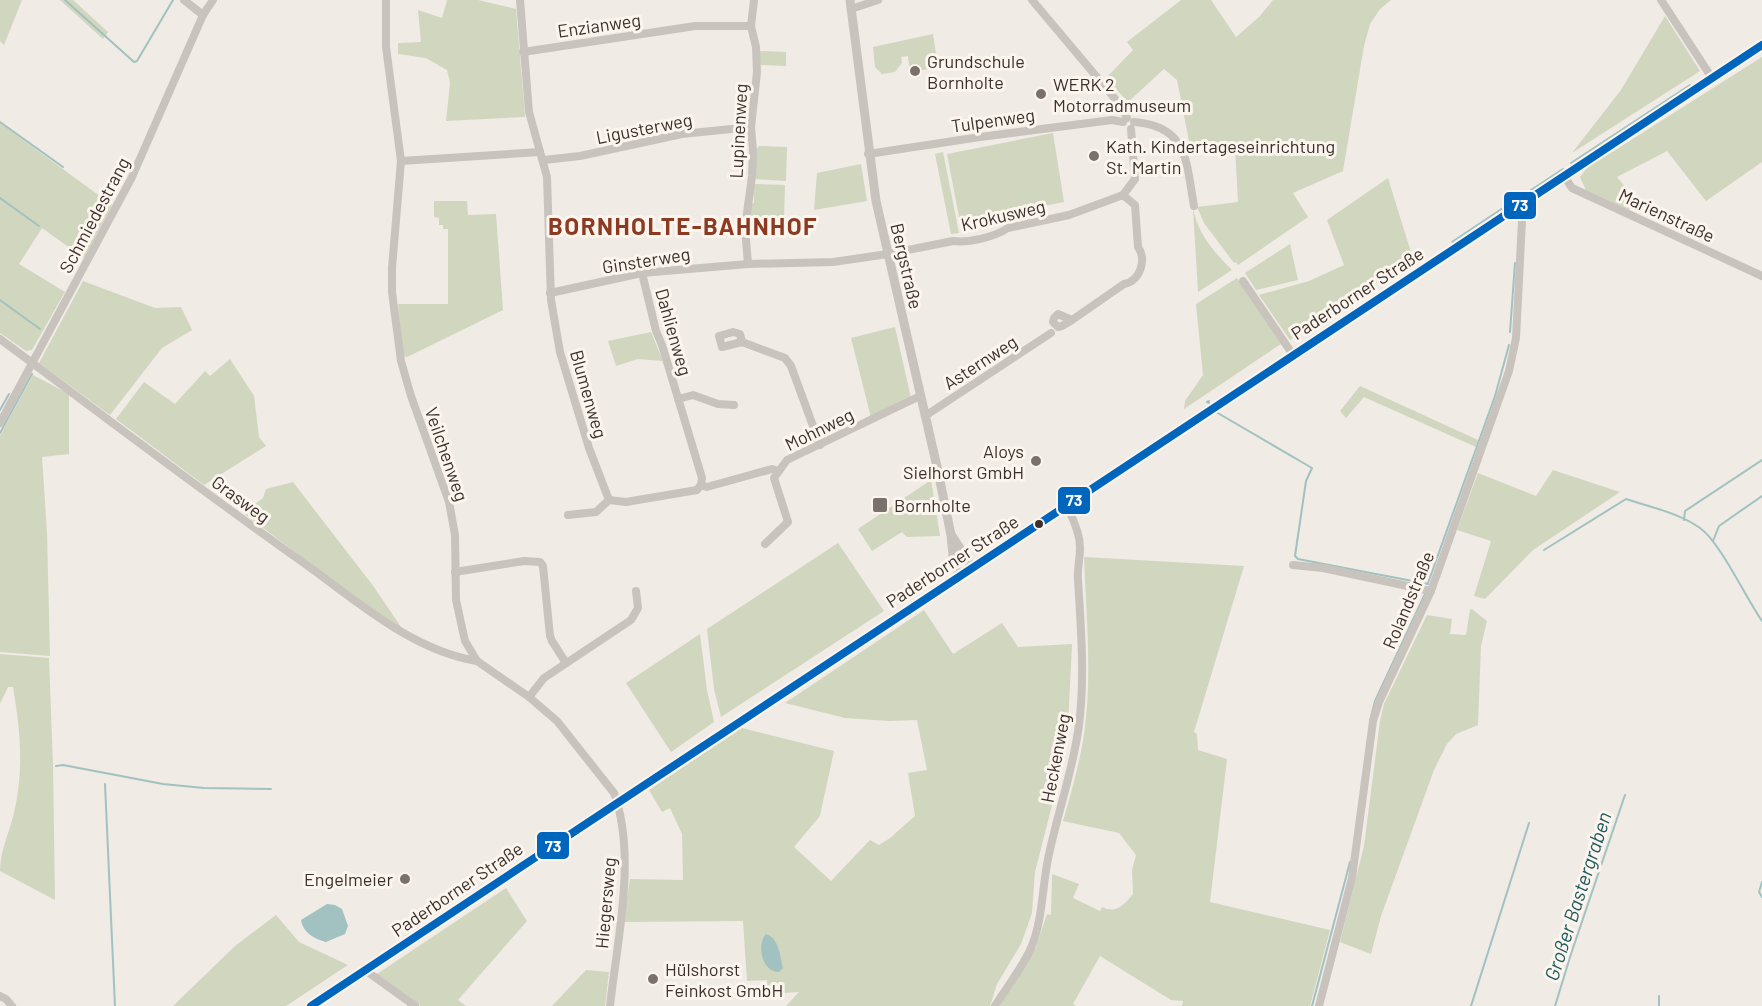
<svg xmlns="http://www.w3.org/2000/svg" width="1762" height="1006" font-family="Barlow,sans-serif">
  <style>
    .green { fill: #d1d6bf }
    .water { fill: #a1c2c1 }
    .lines { fill: none; stroke-linecap: round; stroke-linejoin: round }
    .stream { stroke: #a1c2c1; stroke-width: 2 }
    .minor { stroke: #c9c3be; stroke-width: 8 }
    .tertiary { stroke: #c9c3be; stroke-width: 9 }
    .secondary { stroke: #bab3ae; stroke-width: 10 }
    .bus-1-casing { stroke: #fbf5ee; stroke-width: 12 }
    .bus-1 { stroke: #0065bd; stroke-width: 8 }
    .poi-dot { fill: #7a716c; stroke: #fbf5ee; stroke-width: 2 }
    .bus-dot { fill: #3b302b; stroke: #fbf5ee; stroke-width: 2 }
    .labels { text-anchor: middle; dominant-baseline: central; stroke-width: 6; stroke-linejoin: round; paint-order: stroke }
    .street-label { font-size: 18px; fill: #3b302b; stroke: #fbf5ee }
    .poi-label { font-size: 18px; fill: #3b302b; stroke: #fbf5ee; text-anchor: start }
    .water-label { font-size: 20px; font-style: italic; fill: #1f5a5e; stroke: #fbf5ee }
    .district-label { font-size: 24px; font-weight: bold; letter-spacing: 1.5px; fill: #8c3b22; stroke: #fbf5ee }
    .line-badge { stroke: #fbf5ee; stroke-width: 2 }
    .badge-label { font-size: 16px; text-anchor: middle; font-weight: bold; fill: #fff }
  </style>
  <rect width="100%" height="100%" fill="#f0ebe5"/>
  <g class="green">
    <path d="M0 0H22L4 45 0 41Z"/>
    <path d="M60 0H73L108 32 103 39Z"/>
    <path d="M447 0H478L516 9 525 117 446 121 450 83 447 70 426 58 398 54V43L421 42 418 10 442 18Z"/>
    <path d="M1181 0H1211L1236 37 1259 17 1273 0H1391L1380 9 1370 24 1364 46 1343 171 1293 193 1308 217 1238 265 1236 262 1234 263 1204 223 1197 207 1238 202 1235 146 1191 151 1177 80 1164 69 1128 102 1106 78 1133 50 1127 42Z"/>
    <path d="M1665 16 1700 71 1572 153 1621 90Z"/>
    <path d="M933 34 936 53 933 54 935 68 910 72 908 56 901 57 902 63 895 72 882 74 875 67 873 47Z"/>
    <path d="M760 51 786 52V66L760 65Z"/>
    <path d="M1762 57V162L1706 201 1667 151 1617 177 1634 198 1629 210 1586 190 1580 177 1587 168Z"/>
    <path d="M0 123 112 205 84 258 42 228 19 264 65 292 32 350 26 351 0 333Z"/>
    <path d="M1053 133 1064 202 960 222 947 154Z"/>
    <path d="M759 146 787 147 786 181 754 179 756 150Z"/>
    <path d="M943 152 959 233 951 234 935 154Z"/>
    <path d="M861 164 867 201 814 210 817 173Z"/>
    <path d="M1388 178 1414 262 1404 265 1290 340 1259 295 1309 281 1344 265 1327 220Z"/>
    <path d="M753 184 785 185 784 218 749 217 750 207 754 202Z"/>
    <path d="M434 201H467L468 215 496 214 503 310 407 357 403 356 398 304H448V229H443V225H439V218L434 217Z"/>
    <path d="M1193 208C1198 234 1213 251 1232 270L1198 292Z"/>
    <path d="M1290 244 1298 280 1256 290 1245 273Z"/>
    <path d="M1237 278 1281 344 1184 409 1185 401 1203 375 1196 304Z"/>
    <path d="M83 281 155 308 181 307 192 330 162 348 110 415 39 363Z"/>
    <path d="M895 327 911 398 871 418 851 338Z"/>
    <path d="M651 332 663 361 638 359 616 366 608 341Z"/>
    <path d="M230 359 254 396 259 437 266 446 204 485 116 419 144 382 175 404 205 371 210 376Z"/>
    <path d="M33 375 69 394V454L42 457 47 533 50 656 0 652V436Z"/>
    <path d="M1360 386 1478 440 1476 447 1364 397 1346 418 1340 411Z"/>
    <path d="M1553 470 1620 492 1533 550 1485 599 1474 596 1491 541 1457 530 1478 473 1536 496Z"/>
    <path d="M931 480 940 536 907 537 902 532 872 551 858 529Z"/>
    <path d="M293 482 374 587 403 630 386 620 243 513 263 498 266 489Z"/>
    <path d="M838 543 884 611 721 717 714 689 707 629Z"/>
    <path d="M1084 557 1244 566 1194 732 1197 734 1198 750 1227 759 1210 902 1330 930 1310 1006H1182L1183 1001 1171 1000 1100 956 1073 1004 1076 1006H999L1036 947 1047 914 1051 915 1052 874 1079 884 1073 898 1100 911 1102 907C1116 914 1124 905 1133 894L1132 870 1136 855 1119 833 1063 821C1072 790 1081 759 1085 727 1092 671 1086 613 1084 557Z"/>
    <path d="M1472 609 1487 621 1481 646 1478 725 1456 734 1447 744 1434 770 1381 916 1371 954 1340 942 1364 846 1380 721 1384 704 1427 615 1452 619 1450 634 1466 635 1470 610Z"/>
    <path d="M924 610 953 654 1002 623 1018 647 1072 644 1068 725 1062 766 1035 872 1032 913 1021 944 997 984 990 1006H786L799 992 768 994 767 980 747 981 743 921 623 922 630 879 683 880 682 834 670 808 662 812 649 790 742 728 834 751 820 816 794 847 831 881 870 840 879 845 890 838 915 816 908 773 927 770 917 720 889 721 845 718 785 703Z"/>
    <path d="M700 634 707 690 714 722 671 752 626 683Z"/>
    <path d="M0 654 49 658 53 765 55 900 0 871C0 849 11 830 15 808 24 767 20 728 13 687H8L0 704Z"/>
    <path d="M506 888 527 921 458 1000 466 1006H421L377 974Z"/>
    <path d="M276 915 299 942 348 965 286 1006H173L235 946Z"/>
    <path d="M586 970 609 972 605 1006H552Z"/>
  </g>
  <g class="water">
    <path d="M327 904 335 905 342 909 348 926 345 934 326 942C315 939 303 933 301 920Z"/>
    <path d="M766 934C779 938 780 956 783 968L779 972C762 972 756 945 766 934Z"/>
  </g>
  <g class="lines">
    <g class="stream">
      <path d="M65 0 134 62 137 61 173 0"/>
      <path d="M0 122 63 167"/>
      <path d="M1571 163 1690 85"/>
      <path d="M1522 196 1563 169"/>
      <path d="M0 198 39 226"/>
      <path d="M1452 242 1512 202"/>
      <path d="M0 300 40 329"/>
      <path d="M1510 332 1515 263"/>
      <path d="M1209 403 1207 402 1209 401"/>
      <path d="M0 410 9 394"/>
      <path d="M1216 412 1312 468 1306 481 1295 556 1298 559 1428 584"/>
      <path d="M0 433 32 374"/>
      <path d="M1684 520 1685 511 1762 460"/>
      <path d="M1713 541 1719 526 1762 496"/>
      <path d="M1544 550 1626 499C1650 507 1679 513 1700 528 1720 542 1746 598 1762 621"/>
      <path d="M1428 583 1495 396 1509 345"/>
      <path d="M1370 721 1375 701 1425 594"/>
      <path d="M56 766 63 765 163 784 204 788 271 789"/>
      <path d="M105 784 115 1006"/>
      <path d="M1762 882 1759 892 1762 897"/>
      <path d="M1659 996V1006"/>
      <path d="M1312 1006 1350 862"/>
      <path d="M1471 1006 1529 823"/>
      <path d="M1555 1006 1571 954 1625 795"/>
    </g>
    <g class="minor">
      <path d="M184 0 203 15"/>
      <path d="M386 0V47L401 161 392 268V292L401 361 411 396 449 502 455 535 456 600 465 641 477 661 529 697 557 721 614 793C637 856 617 941 610 1006"/>
      <path d="M520 0 529 112 547 177 551 300 560 352 589 448 609 500"/>
      <path d="M1032 0 1122 107 1127 118"/>
      <path d="M1661 0 1712 78"/>
      <path d="M851 9 878 0"/>
      <path d="M523 52 695 26H751"/>
      <path d="M1134 122C1189 126 1186 163 1194 206"/>
      <path d="M868 154 980 137 1112 120 1123 122"/>
      <path d="M544 160 580 156 682 134 751 127"/>
      <path d="M401 161 540 152"/>
      <path d="M1564 176 1572 188 1762 276"/>
      <path d="M748 264 745 228 752 176 753 151 751 127 757 72 756 47 751 26 754 0"/>
      <path d="M642 273 656 331 662 345 702 478 701 485"/>
      <path d="M1243 281 1293 355"/>
      <path d="M550 293 642 273 748 264 833 262 888 254 953 241C970 243 994 237 1008 228L1069 215 1123 195"/>
      <path d="M1072 320 1058 314 1054 318 1053 322 1058 327 1062 326 1072 320 1124 284C1140 281 1147 260 1138 247L1135 205 1123 195 1135 179 1131 129"/>
      <path d="M0 339C100 413 199 489 301 561 355 599 410 650 477 661"/>
      <path d="M742 342 740 334 733 332 719 336 722 347 742 342 785 358 791 366 820 445"/>
      <path d="M678 399 693 395 718 404 734 405"/>
      <path d="M925 416 1051 333"/>
      <path d="M0 423 132 177 203 15 213 0"/>
      <path d="M568 515 596 512 609 500 626 502 697 490 701 485 707 487 772 469 778 471"/>
      <path d="M765 544 788 522 774 478 787 460 920 396"/>
      <path d="M1293 565 1323 568 1431 591"/>
      <path d="M455 572 524 561 540 562 543 566 550 636 552 641 566 663"/>
      <path d="M529 697 544 678 631 620 638 608 636 591"/>
      <path d="M365 970 415 1006"/>
      <path d="M0 996 6 999 12 1006"/>
      <path d="M995 1006C1007 987 1022 968 1031 948 1043 919 1042 888 1048 859 1057 814 1073 771 1079 725 1085 677 1081 629 1078 580 1077 569 1080 559 1080 548 1080 533 1073 518 1066 505"/>
      <path d="M1319 1006 1352 878 1373 721 1379 702 1431 591 1509 371 1516 338 1522 221 1516 208"/>
    </g>
    <g class="tertiary">
      <path d="M850 0 876 201 938 471 951 535 954 565 960 575"/>
      <path d="M952 536 972 567"/>
    </g>
    <path class="secondary" d="M311 1006 1762 45"/>
    <g class="bus-1-casing">
      <path id="bus-1" d="M311 1006 1762 45"/>
    </g>
    <use href="#bus-1" class="bus-1"/>
  </g>
  <g class="poi-dot">
    <circle cx="915" cy="71" r="6"/>
    <circle cx="1041" cy="94" r="6"/>
    <circle cx="1094" cy="156" r="6"/>
    <circle cx="1036" cy="461" r="6"/>
    <rect x="872" y="497" width="16" height="16" rx="3"/>
    <circle cx="405" cy="879" r="6"/>
    <circle cx="653" cy="979" r="6"/>
  </g>
  <circle class="bus-dot" cx="1039" cy="524" r="5"/>
  <g class="labels">
    <g class="street-label">
      <text transform="translate(599 25) rotate(-8)">Enzianweg</text>
      <text transform="translate(993 120) rotate(-8)">Tulpenweg</text>
      <text transform="translate(644 128) rotate(-11)">Ligusterweg</text>
      <text transform="translate(738 131) rotate(-87)">Lupinenweg</text>
      <text transform="translate(94 215) rotate(-62)">Schmiedestrang</text>
      <text transform="translate(1003 215) rotate(-13)">Krokusweg</text>
      <text transform="translate(1667 215) rotate(25)">Marienstraße</text>
      <text transform="translate(646 260) rotate(-9)">Ginsterweg</text>
      <text transform="translate(907 266) rotate(77)">Bergstraße</text>
      <text transform="translate(1357 293) rotate(-33)">Paderborner Straße</text>
      <text transform="translate(674 332) rotate(74)">Dahlienweg</text>
      <text transform="translate(980 362) rotate(-33)">Asternweg</text>
      <text transform="translate(589 394) rotate(74)">Blumenweg</text>
      <text transform="translate(819 429) rotate(-26)">Mohnweg</text>
      <text transform="translate(447 454) rotate(71)">Veilchenweg</text>
      <text transform="translate(241 499) rotate(36)">Grasweg</text>
      <text transform="translate(952 561) rotate(-33)">Paderborner Straße</text>
      <text transform="translate(1408 600) rotate(-67)">Rolandstraße</text>
      <text transform="translate(1055 758) rotate(-79)">Heckenweg</text>
      <text transform="translate(457 889) rotate(-34)">Paderborner Straße</text>
      <text transform="translate(605 903) rotate(-85)">Hiegersweg</text>
    </g>
    <g class="poi-label">
      <text x="927" y="61">Grundschule<tspan x="927" dy="21">Bornholte</tspan></text>
      <text x="1053" y="84">WERK 2<tspan x="1053" dy="21">Motorradmuseum</tspan></text>
      <text x="1106" y="146">Kath. Kindertageseinrichtung<tspan x="1106" dy="21">St. Martin</tspan></text>
      <text x="1024" y="451" text-anchor="end">Aloys<tspan x="1024" dy="21">Sielhorst GmbH</tspan></text>
      <text x="894" y="505">Bornholte</text>
      <text x="393" y="879" text-anchor="end">Engelmeier</text>
      <text x="665" y="969">Hülshorst<tspan x="665" dy="21">Feinkost GmbH</tspan></text>
    </g>
    <g class="water-label">
      <text transform="translate(1577 896) rotate(-72)">Großer Bastergraben</text>
    </g>
    <g class="district-label">
      <text x="683" y="225">BORNHOLTE-BAHNHOF</text>
    </g>
  </g>
  <g class="line-badge">
    <rect x="1503" y="191" width="34" height="29" rx="6" fill="#0065bd"/>
    <rect x="1057" y="486" width="34" height="29" rx="6" fill="#0065bd"/>
    <rect x="536" y="831" width="34" height="29" rx="6" fill="#0065bd"/>
  </g>
  <g class="badge-label">
    <text x="1520" y="211">73</text>
    <text x="1074" y="506">73</text>
    <text x="553" y="852">73</text>
  </g>
</svg>
